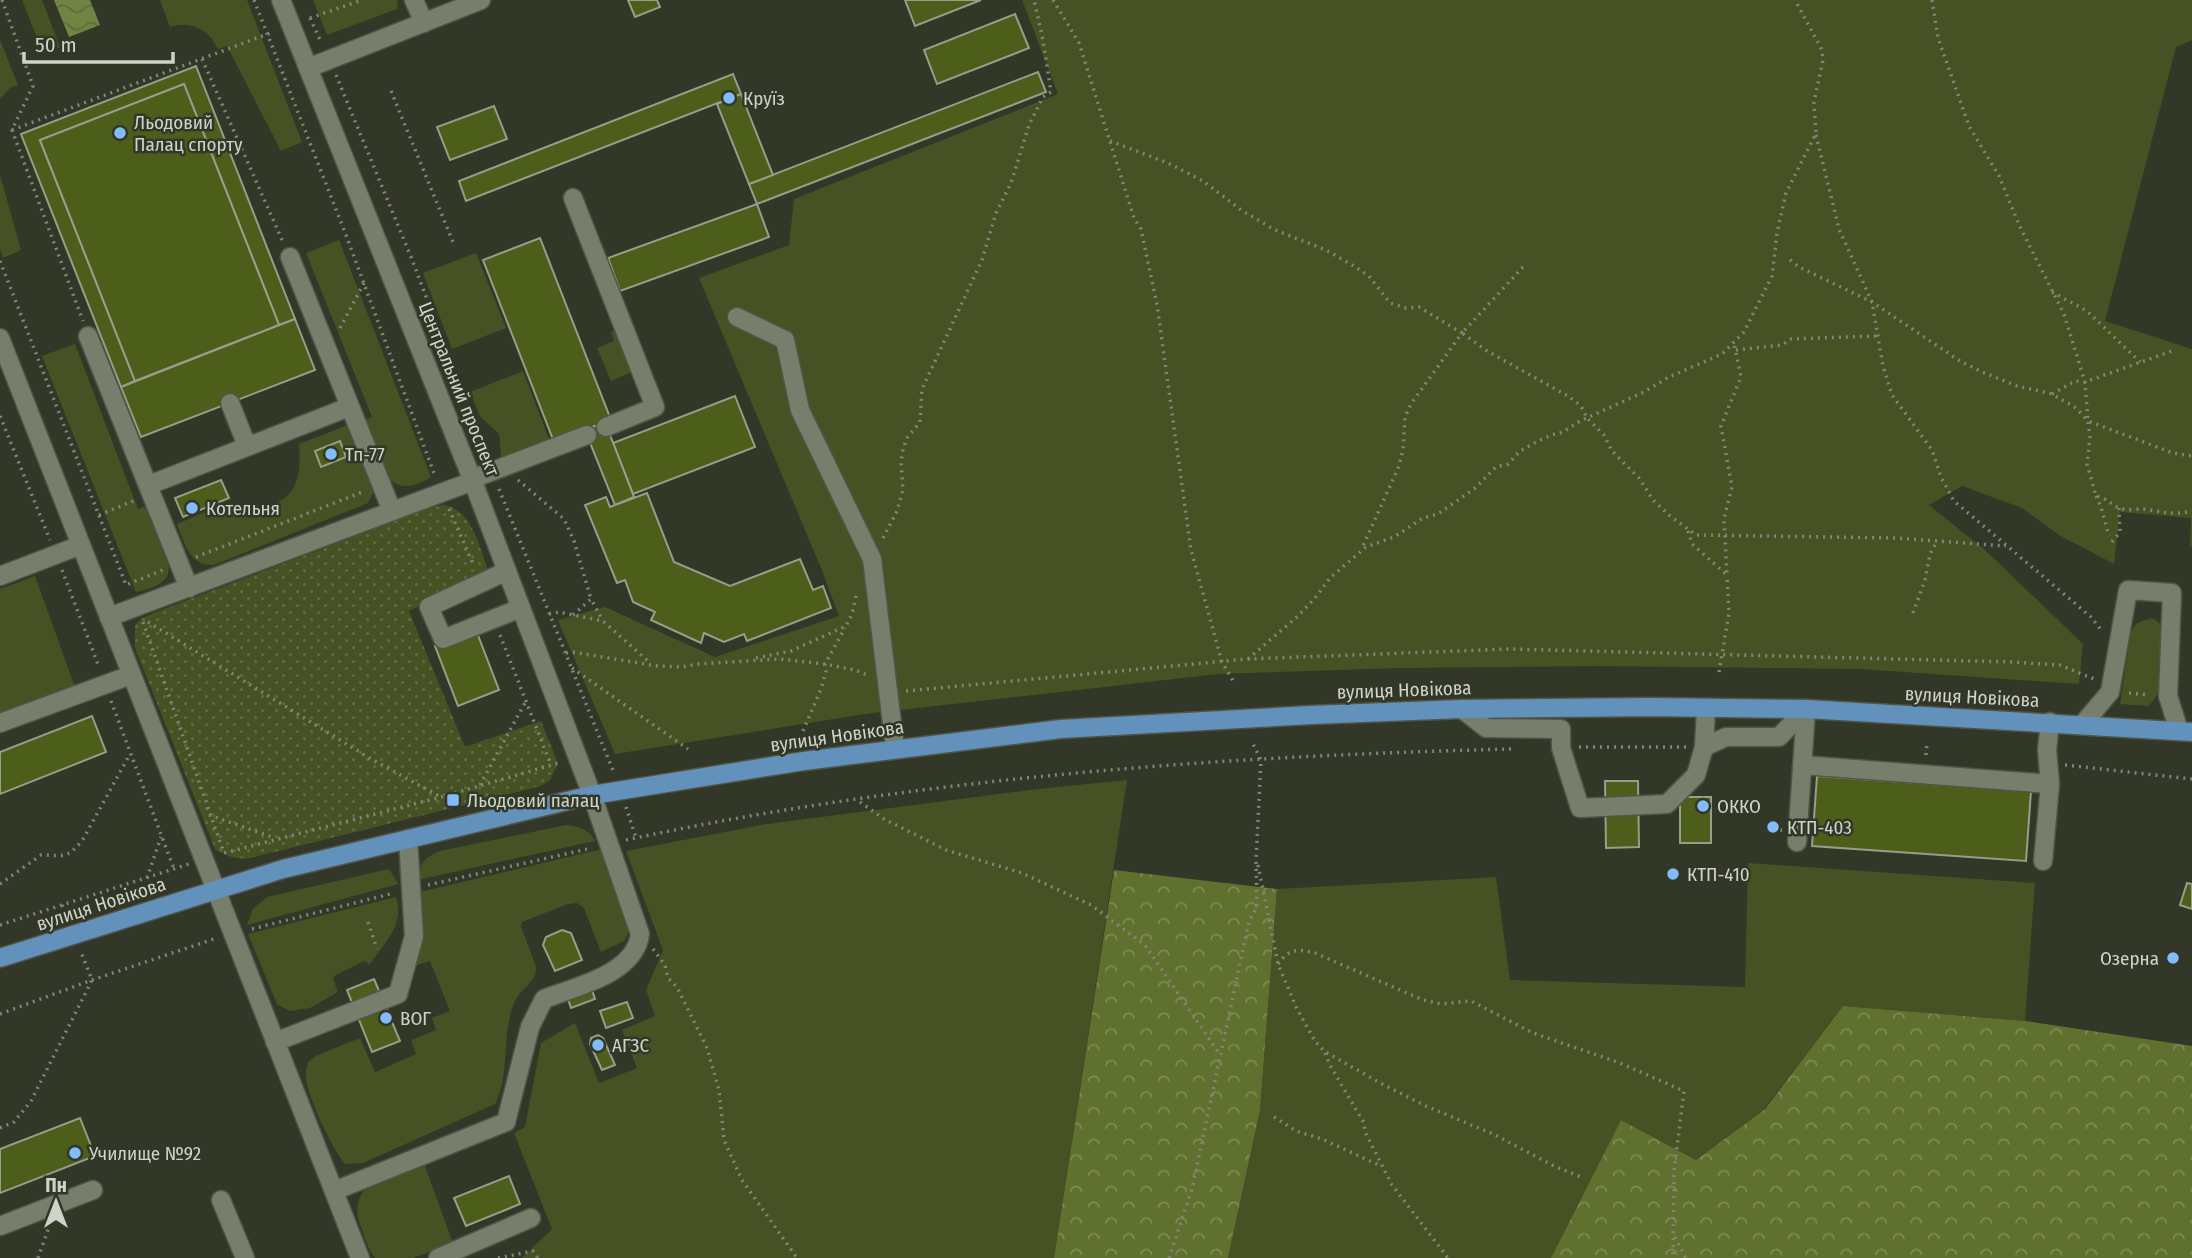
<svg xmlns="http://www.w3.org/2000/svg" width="2192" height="1258" font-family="'Fira Sans Condensed',sans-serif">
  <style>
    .grass { fill: #465223 }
    .forest { fill: url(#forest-crowns) }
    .park { fill: url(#park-dots) }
    .water { fill: url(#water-waves) }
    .building { fill: #4d5e1a; stroke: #979e8b; stroke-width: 2 }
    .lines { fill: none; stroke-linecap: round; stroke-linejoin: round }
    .minor-casing { stroke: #515548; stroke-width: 21 }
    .major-casing { stroke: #515548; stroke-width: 21 }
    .path { stroke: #828679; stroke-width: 3.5; stroke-dasharray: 2 5; stroke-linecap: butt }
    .minor { stroke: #787e6c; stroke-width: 18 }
    .major { stroke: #6292bc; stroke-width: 18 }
    .poi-dot { fill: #83bcfb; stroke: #323727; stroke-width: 2.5 }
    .labels { text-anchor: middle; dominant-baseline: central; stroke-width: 5; stroke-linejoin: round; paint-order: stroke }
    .poi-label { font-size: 19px; fill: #d0d3c9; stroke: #323727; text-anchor: start }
    .street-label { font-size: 19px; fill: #d0d3c9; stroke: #323727 }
  </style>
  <defs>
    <pattern id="forest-crowns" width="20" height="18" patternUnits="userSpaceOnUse" patternTransform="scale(1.75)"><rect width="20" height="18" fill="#60712f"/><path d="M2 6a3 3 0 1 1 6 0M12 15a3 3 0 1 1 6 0" fill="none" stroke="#7d8b55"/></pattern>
    <pattern id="park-dots" width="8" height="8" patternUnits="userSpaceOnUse" patternTransform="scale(1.75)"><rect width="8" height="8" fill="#465223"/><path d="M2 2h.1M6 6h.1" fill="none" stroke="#606a42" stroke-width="1.8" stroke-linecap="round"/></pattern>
    <pattern id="water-waves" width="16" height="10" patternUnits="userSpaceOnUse" patternTransform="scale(1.75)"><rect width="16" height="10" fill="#728442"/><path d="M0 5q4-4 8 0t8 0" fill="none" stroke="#606c40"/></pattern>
  </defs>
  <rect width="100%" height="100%" fill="#323727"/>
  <g class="grass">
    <path d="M22 0H42L60 47 43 53Z"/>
    <path d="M160 0H247L302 142 281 151 227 46 218 49C209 30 192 20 170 27Z"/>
    <path d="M313 0H398L397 9 327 35Z"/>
    <path d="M1022 0H2192V40L2176 47 2105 321 2192 349V547H2190L2191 518 2120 512 2114 564 2059 535 2022 508 1962 486 1929 505 1985 550 2083 644 2079 684 1861 669 1596 666 1400 668 1218 674 865 714 615 754 558 620 605 607 715 657 839 616 821 568 699 278 789 245 794 199 1058 94Z"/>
    <path d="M0 40 18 85 10 88 0 99Z"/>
    <path d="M0 175 21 250 3 258 0 249Z"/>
    <path d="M339 240 431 477C384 507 377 455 363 421L372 417 306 253Z"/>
    <path d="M476 253 506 328 452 349 423 273Z"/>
    <path d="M611 331 618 333 636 370 611 381 597 348 614 341Z"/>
    <path d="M75 344 138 509 148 505C154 521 176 565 166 578 159 587 146 590 136 592L42 356Z"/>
    <path d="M523 371 549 439 501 457 499 434 480 416 470 392Z"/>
    <path d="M348 425 373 492 368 503 214 565C189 566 185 544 177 524 190 519 205 511 218 508 229 506 241 510 251 509 295 505 302 482 299 444Z"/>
    <path d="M35 576 75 687 0 714V589Z"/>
    <path d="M2151 618 2156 620 2164 629C2163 651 2167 692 2148 706L2120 704 2131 631 2137 623Z"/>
    <path d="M1127 780 1054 1258H522L552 1229 514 1133 525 1127 541 1043 575 1023 599 1083 637 1068 622 1030 655 1016 646 990 663 950 626 851 767 824 1038 789Z"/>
    <path d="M566 825C577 826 590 829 595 841L417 880C419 864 425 857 440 851Z"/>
    <path d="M602 849 630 930 624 941 601 952 584 908 577 903 568 904 522 922 521 926 536 967C537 982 520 989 514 1003 501 1035 511 1073 495 1104L363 1163 345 1164C332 1148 309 1100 306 1079 305 1073 307 1067 308 1062L316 1056 360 1038 375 1072 416 1054 411 1040 436 1030 432 1018 450 1011 430 961 417 965 420 892Z"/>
    <path d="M1748 863 2035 883 2025 1021 1843 1006 1764 1109 1696 1160 1621 1120 1551 1258H1228L1260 1110 1277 889 1496 877 1510 980 1745 987Z"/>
    <path d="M389 869 398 884 247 925 253 909 267 897Z"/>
    <path d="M396 897C405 925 384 944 369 965L366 961H364L334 976 333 979 338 992 310 1008 290 1011 284 1008 277 1004 274 997 248 934Z"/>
    <path d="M424 1164 453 1243 413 1258H375C368 1249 365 1238 361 1227 344 1182 391 1175 424 1164Z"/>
  </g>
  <g class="forest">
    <path d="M1114 870 1277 889 1260 1110 1228 1258H1054Z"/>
    <path d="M1843 1006 2025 1021 2192 1046V1258H1551L1621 1120 1696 1160 1765 1109Z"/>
  </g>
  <path class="park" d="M443 505C472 508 480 549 489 573L409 611 465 747 541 721 558 763 550 780 541 786 246 859 231 857 215 849 135 648V625L142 618 156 612 429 508Z"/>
  <path class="water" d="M54 0H90L100 25 69 37Z"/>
  <g class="building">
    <path d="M628 0H657L660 7 635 17Z"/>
    <path d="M905 0H981L915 26Z"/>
    <path d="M1015 14 1029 48 937 84 924 50Z"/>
    <path d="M196 66 295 319 279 325 184 84 40 140 135 381 121 387 21 134Z"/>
    <path d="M1038 72 1046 92 757 204 749 184Z"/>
    <path d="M733 74 741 94 466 201 459 181Z"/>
    <path d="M184 84 279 325 135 381 40 140Z"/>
    <path d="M741 94 773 175 749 184 717 104Z"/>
    <path d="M494 106 507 139 450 160 437 127Z"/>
    <path d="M757 204 769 237 620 291 608 258Z"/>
    <path d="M540 238 611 420 554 442 483 260Z"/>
    <path d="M295 319 315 370 141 437 121 387Z"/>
    <path d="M735 396 755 447 633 494 613 443Z"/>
    <path d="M605 422 634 497 615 505 585 430Z"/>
    <path d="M340 441 346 457 321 467 315 451Z"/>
    <path d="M221 480 229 498 183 517 175 498Z"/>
    <path d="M647 493 674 562 730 586 800 559 813 590 823 586 831 608 747 641 744 634 724 642 704 633 701 643 651 620 655 612 633 602 625 580 617 583 585 505 606 497 610 507Z"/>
    <path d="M476 630 499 690 458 706 435 646Z"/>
    <path d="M92 716 106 752 0 794V752Z"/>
    <path d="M1817 776 2031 791 2026 861 1812 846Z"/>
    <path d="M1605 781H1638L1639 847 1606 848Z"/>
    <rect x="1680" y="797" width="31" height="46"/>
    <path d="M2187 883 2192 884V909L2180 905Z"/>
    <path d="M562 930 571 933 582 960 555 971 543 945 546 937Z"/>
    <path d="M374 979 400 1041 372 1052 347 990Z"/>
    <path d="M590 984 595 999 571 1008 566 993Z"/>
    <path d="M627 1002 633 1018 606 1028 600 1011Z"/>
    <path d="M598 1035 603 1038 615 1065 602 1070 590 1044 591 1038Z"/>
    <path d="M80 1118 95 1156 0 1193V1149Z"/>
    <path d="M509 1176 520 1204 466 1226 454 1198Z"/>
  </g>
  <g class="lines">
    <g class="minor-casing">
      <g id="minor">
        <path d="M281 0 472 479 592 795 640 934C635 974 577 986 544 999L530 1027 506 1122 334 1191"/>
        <path d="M414 0 424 23"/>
        <path d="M308 68 481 0"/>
        <path d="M573 198 655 407 606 427"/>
        <path d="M290 257 392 511"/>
        <path d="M737 317 785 340 800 410 872 559 895 748"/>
        <path d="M88 336 189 588"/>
        <path d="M0 338 360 1258"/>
        <path d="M230 403 247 446"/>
        <path d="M472 479 587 435"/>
        <path d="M149 485 349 407"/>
        <path d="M507 571 429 607 443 639 521 608"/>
        <path d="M0 576 81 545"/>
        <path d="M109 617 473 481"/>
        <path d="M1462 709 1486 728 1561 729V748L1580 808 1667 804 1696 775 1704 747 1706 708"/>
        <path d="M0 723 131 675"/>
        <path d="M2082 725 2110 692 2128 590 2172 593 2168 696 2179 731"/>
        <path d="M1704 747 1726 737H1779L1806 709"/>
        <path d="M1802 765 2050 784"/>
        <path d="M1797 842 1806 709"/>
        <path d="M2043 861 2050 784 2047 750 2050 722"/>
        <path d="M275 1042 398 994 414 936 408 839"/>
        <path d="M221 1200 245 1258"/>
        <path d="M0 1226 93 1190"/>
        <path d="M438 1258 531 1218"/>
      </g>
    </g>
    <g class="major-casing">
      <path id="major" d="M0 958 283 869 592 795 804 761 1061 729 1311 715 1462 709 1651 707 1806 709 2192 732"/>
    </g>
    <g class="path">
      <path d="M2 0 33 86 12 130 83 321"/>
      <path d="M254 0 346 235 435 476"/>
      <path d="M1053 0 1079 43 1134 218 1141 229 1157 305 1191 550 1222 662 1235 684"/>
      <path d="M1932 0 1938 38 1969 126 1999 176 2020 227 2064 314 2085 382 2088 421 2173 453 2192 456"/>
      <path d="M310 18 321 42"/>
      <path d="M310 18 362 0"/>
      <path d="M202 59 283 242"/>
      <path d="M336 75 411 257 486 455"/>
      <path d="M391 91 453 242"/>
      <path d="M12 130 273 32"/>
      <path d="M1816 135 1839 229 1872 302 1883 366 1892 395 1932 450 1941 477 1954 501 2091 617 2102 631"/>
      <path d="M1110 141 1168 163 1203 181 1241 210 1275 230 1326 250 1354 266 1369 276 1390 303 1406 308 1419 307 1462 333 1411 404 1405 417 1403 449 1399 466 1362 548"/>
      <path d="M1790 260 1799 267 1872 302 1960 361 1980 371 2017 386 2052 394 2076 408 2088 421 2090 437 2087 464 2096 496C2109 499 2111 505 2120 508 2127 511 2136 509 2143 509 2162 511 2171 516 2192 511"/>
      <path d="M0 261 126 585 163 570"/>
      <path d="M1523 267 1462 333 1487 351 1568 396 1581 406 1587 418 1604 435 1612 451 1639 478 1653 500 1670 516 1696 535 1896 538 2006 546"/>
      <path d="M2052 292 2087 311 2140 362"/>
      <path d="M340 328 364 283"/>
      <path d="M1736 350 1782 345 1791 339 1878 336"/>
      <path d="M2052 394 2075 381 2085 382 2172 351"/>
      <path d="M0 416 50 540"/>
      <path d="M518 480 564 519 574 541 591 599"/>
      <path d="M499 489 614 773"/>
      <path d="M2096 496 2101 507 2109 536"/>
      <path d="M449 509 474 566"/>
      <path d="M99 515 136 500"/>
      <path d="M1688 531 1692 544 1727 575 1724 519 1732 487 1721 426 1741 377 1734 343"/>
      <path d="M883 538 897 511 903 490 901 462 903 449 907 438 920 422 922 389 982 260 996 213 1011 183 1029 125 1043 97 1051 92 1043 40 1034 0"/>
      <path d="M2112 542 2120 532 2119 508"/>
      <path d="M196 557 365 491"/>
      <path d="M62 570 99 667"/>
      <path d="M1913 613 1925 580 1930 554 1937 541"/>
      <path d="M549 614 559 612 603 621 649 662"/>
      <path d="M573 615 591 599 603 621"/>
      <path d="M143 622 224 853 441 797 562 762"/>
      <path d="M148 622 371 759 439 796"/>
      <path d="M500 635 551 765"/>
      <path d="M566 653 572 652 657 666 682 667 698 664 779 659 825 664 855 670 867 675"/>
      <path d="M756 658 791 651 846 626 852 614 857 592"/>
      <path d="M1248 659 1298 616 1315 598 1330 578 1366 547 1394 537 1423 518 1438 514 1475 488 1496 467 1508 464 1519 452 1536 442 1551 435 1563 432 1580 421 1644 392 1669 377 1722 354 1744 332 1772 276 1777 233 1786 193 1816 133 1814 102 1823 60 1822 50 1795 0"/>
      <path d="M572 668 688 749"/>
      <path d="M1719 672 1729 613 1727 575"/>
      <path d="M906 691 1247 659 1509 649 2011 662 2060 665 2094 679"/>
      <path d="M2129 693 2149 695"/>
      <path d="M111 701 174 869"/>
      <path d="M803 731 821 689 826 671 825 664 845 628"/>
      <path d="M1579 747H1687"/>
      <path d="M1926 755 1927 743"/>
      <path d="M2065 765 2192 779"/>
      <path d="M480 785 526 701"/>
      <path d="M860 802 884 819 946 850 1022 873 1091 905 1145 945 1220 1055"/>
      <path d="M626 807 636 838"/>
      <path d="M209 815 275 838"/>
      <path d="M1766 830H1782"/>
      <path d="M626 840C916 778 1217 756 1512 749"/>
      <path d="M1258 865 1278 964 1297 1009 1315 1041 1324 1051 1380 1083 1426 1106 1493 1134 1556 1167 1584 1178"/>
      <path d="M147 878 161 837"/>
      <path d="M0 884 41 855C64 855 65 860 82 841L130 754"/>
      <path d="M428 885 592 848"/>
      <path d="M62 905 68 919"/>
      <path d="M368 922 377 949"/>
      <path d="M0 925 189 864"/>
      <path d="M252 929 394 893"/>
      <path d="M653 949 665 965 668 978 677 987 707 1048 719 1090 724 1140 742 1180 797 1258"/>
      <path d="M1278 964C1290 948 1297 949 1315 953L1423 1000 1441 1004 1471 1001 1533 1033 1620 1063 1684 1091 1674 1171 1673 1258"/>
      <path d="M0 1014 92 980 217 938"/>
      <path d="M1325 1053 1331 1067 1364 1123 1365 1132 1392 1185 1448 1258"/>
      <path d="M1274 1117 1296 1131 1322 1139 1381 1166"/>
      <path d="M0 1128 14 1122 31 1101 92 980 81 952"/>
      <path d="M1675 1237 1686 1258"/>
      <path d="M38 1258 49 1227"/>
      <path d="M498 1258 533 1251 538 1258"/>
      <path d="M1169 1258 1192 1189 1249 921 1257 907 1256 860 1261 760 1253 744"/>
    </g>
    <use href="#minor" class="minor"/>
    <use href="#major" class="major"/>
  </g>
  <g class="poi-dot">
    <circle cx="729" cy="98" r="7"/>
    <circle cx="120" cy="133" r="7"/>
    <circle cx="331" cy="454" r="7"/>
    <circle cx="192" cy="508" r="7"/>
    <rect x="446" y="793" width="14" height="14" rx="3.5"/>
    <circle cx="1703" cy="806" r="7"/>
    <circle cx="1773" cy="827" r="7"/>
    <circle cx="1673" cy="874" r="7"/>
    <circle cx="2173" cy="958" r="7"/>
    <circle cx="386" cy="1018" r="7"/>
    <circle cx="598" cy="1045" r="7"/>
    <circle cx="75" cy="1153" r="7"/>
  </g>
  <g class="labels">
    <g class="poi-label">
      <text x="743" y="98">Круїз</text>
      <text x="134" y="122">Льодовий<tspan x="134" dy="22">Палац спорту</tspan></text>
      <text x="345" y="454">Тп-77</text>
      <text x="206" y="508">Котельня</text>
      <text x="467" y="800">Льодовий палац</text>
      <text x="1717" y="806">ОККО</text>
      <text x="1787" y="827">КТП-403</text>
      <text x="1687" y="874">КТП-410</text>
      <text x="2159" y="958" text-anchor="end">Озерна</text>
      <text x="400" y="1018">ВОГ</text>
      <text x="612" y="1045">АГЗС</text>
      <text x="89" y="1153">Училище №92</text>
    </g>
    <g class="street-label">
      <text transform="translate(459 389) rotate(68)">Центральний проспект</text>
      <text transform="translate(1404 690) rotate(-2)">вулиця Новікова</text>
      <text transform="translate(1972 697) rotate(3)">вулиця Новікова</text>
      <text transform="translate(837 736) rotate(-8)">вулиця Новікова</text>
      <text transform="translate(101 904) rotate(-18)">вулиця Новікова</text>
    </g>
  </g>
  <g transform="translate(56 1202)" stroke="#323727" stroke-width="5" paint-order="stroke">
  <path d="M0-5L12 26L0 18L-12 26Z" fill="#d0d3c9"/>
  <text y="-10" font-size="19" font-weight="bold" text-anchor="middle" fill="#d0d3c9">Пн</text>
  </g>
  <path d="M24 52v10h149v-10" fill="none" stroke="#d0d3c9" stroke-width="3.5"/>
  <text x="35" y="52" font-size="21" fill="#d0d3c9" stroke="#323727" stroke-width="5" paint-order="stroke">50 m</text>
</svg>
